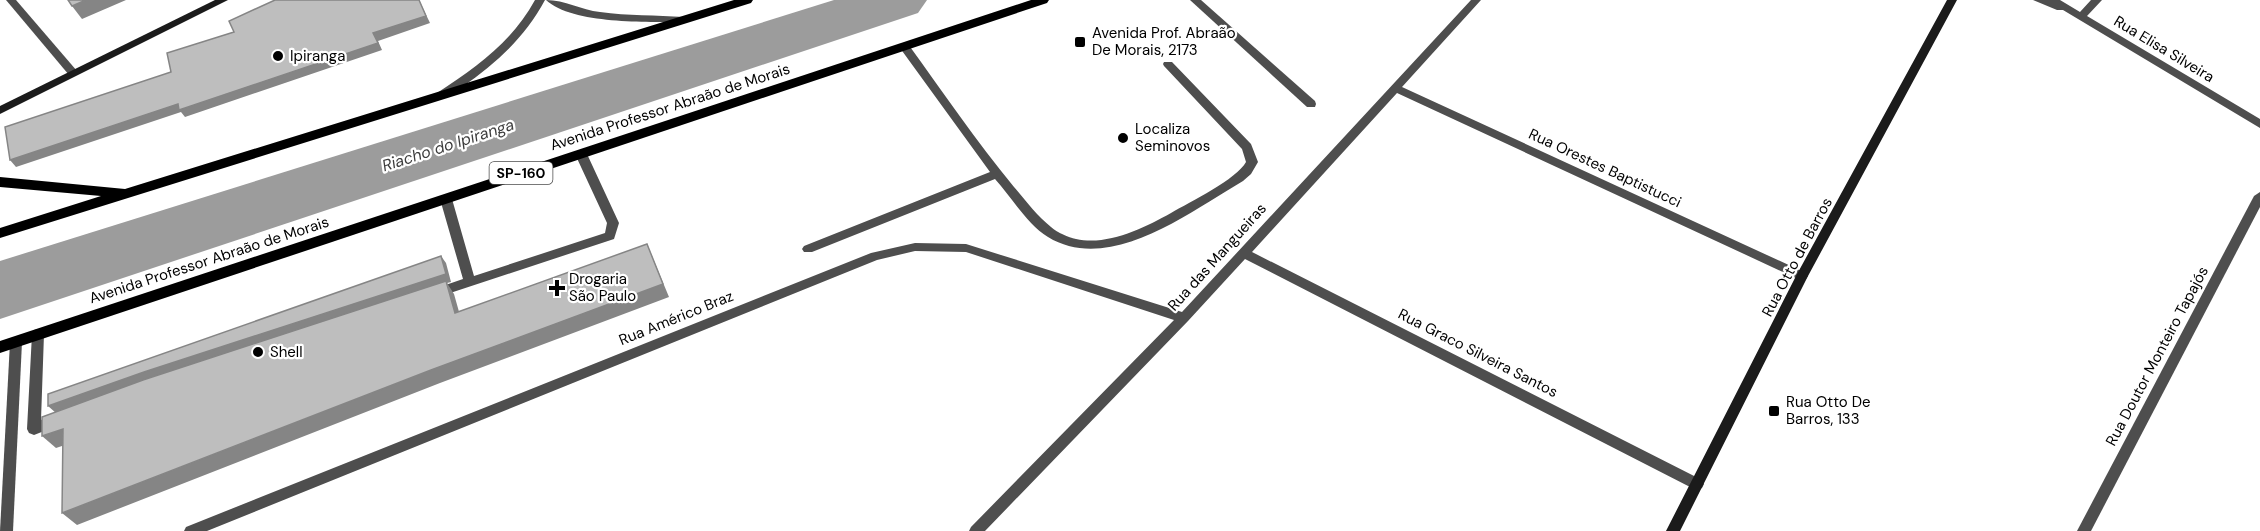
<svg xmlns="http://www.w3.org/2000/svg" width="2260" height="531" font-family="'DM Sans',sans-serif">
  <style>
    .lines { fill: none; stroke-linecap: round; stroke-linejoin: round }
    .river { fill: #9c9c9c; fill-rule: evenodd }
    .lane { fill: #4e4e4e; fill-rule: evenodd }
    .street { fill: #4e4e4e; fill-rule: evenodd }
    .secondary { fill: #1b1b1b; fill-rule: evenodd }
    .primary { fill: #000; fill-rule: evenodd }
    .shaded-wall { fill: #858585 }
    .building { fill: #bebebe; stroke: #858585; stroke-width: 1.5 }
    .poi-dot { fill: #000; stroke: #fff; stroke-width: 2 }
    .labels { text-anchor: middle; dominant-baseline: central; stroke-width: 4.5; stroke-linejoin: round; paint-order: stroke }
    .shield { fill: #fff; stroke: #4c4c4c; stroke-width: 1.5 }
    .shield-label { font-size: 14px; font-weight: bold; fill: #000 }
    .poi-label { font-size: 15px; fill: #000; stroke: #fff; text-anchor: start }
    .street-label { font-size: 15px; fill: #000; stroke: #fff }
    .water-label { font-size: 16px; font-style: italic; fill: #3d3d3d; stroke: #fff }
  </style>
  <rect width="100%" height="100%" fill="#fff"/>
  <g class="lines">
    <path class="river" d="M834 0H927L918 13 0 319V261Z"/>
    <g class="lane">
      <path d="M535 0H545C525 37 497 63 462 87 454 91 446 99 437 97L436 95 437 93C477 67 512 42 535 0Z"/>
      <path d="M546 0C565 0 581 10 600 12 628 16 656 15 684 17L689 20 684 23C648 21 573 25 546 0Z"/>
      <path d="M1190 0H1201L1315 101 1316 104 1315 107H1307Z"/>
      <path d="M904 43 908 44C943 92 976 141 1014 187 1026 201 1037 216 1051 227 1058 233 1068 237 1076 239 1108 246 1144 228 1171 213 1190 202 1237 179 1246 162L1242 149 1164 66 1163 64 1164 62H1172L1251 144 1258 162 1251 174 1243 181C1191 211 1110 275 1048 237 1027 224 1012 198 995 179L812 252H804L802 249 804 246 990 172 900 48 899 46Z"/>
      <path d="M581 150 587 154 619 223 614 239 435 298 431 296 429 293 431 290 463 279 440 199 442 196 446 195 452 199 474 276 605 233 607 223 575 154Z"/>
      <path d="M38 329 42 330 44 334 41 420 57 414 62 416 64 420 62 424 34 435 29 433 27 429 32 334 34 330Z"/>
      <path d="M16 337 20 338 22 342 13 531H0L10 342 12 338Z"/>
    </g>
    <g class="street">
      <path d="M6 0H16L77 71 78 73 77 75H69Z"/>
      <path d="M1471 0H1481L1402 87 1806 273 1808 276 1806 279H1798L1397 93 1252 252 1702 480 1704 484 1702 488 1697 490 1692 488 1245 259 1188 321 985 531H969L971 527 1174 320 966 252 915 251 877 260 207 531H184L186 527 871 253 915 243 966 244 1182 312Z"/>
      <path d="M2033 0H2060L2080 12 2091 0H2102L2087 16 2260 119V128L2063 10H2057Z"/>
      <path d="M2260 192V207L2091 531H2077L2254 196Z"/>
    </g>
    <g class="secondary">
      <path d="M215 0H228L0 114V106Z"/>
      <path d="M1947 0H1957L1808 276 1680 531H1666L1796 276Z"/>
    </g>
    <g class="primary">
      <path d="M734 0H753L751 3 0 238V228L101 196 0 187V177L125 189Z"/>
      <path d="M1031 0H1049L1047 3 0 353V341Z"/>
    </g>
  </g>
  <g class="shaded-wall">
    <path d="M86 0H126L82 19 72 6Z"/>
    <path d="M419 0 430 23 378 41 382 50 185 117 181 112 16 167 10 160 373 33Z"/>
    <path d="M647 244 669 297 440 383 77 525 62 513 431 370Z"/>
    <path d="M441 256 446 263 451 282 447 283 454 294 463 326 56 413 48 406Z"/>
    <path d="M63 429 77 441 56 448 42 436Z"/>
  </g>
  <g class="building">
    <path d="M68 0H86L72 6Z"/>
    <path d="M275 0H419L426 16 373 33 378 43 179 110 178 104 10 160 5 127 171 72 167 53 234 32 229 21Z"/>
    <path d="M647 244 663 284 431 370 62 513 63 429 42 436V417L143 380 446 281 455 313Z"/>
    <path d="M441 256 446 274 144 372 48 406V394Z"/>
  </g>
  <g class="poi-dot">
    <rect x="1074" y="36" width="12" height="12" rx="3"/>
    <circle cx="278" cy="56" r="6"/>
    <circle cx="1123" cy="138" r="6"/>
    <path d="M554 279h6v6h6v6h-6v6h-6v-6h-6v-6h6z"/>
    <circle cx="258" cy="352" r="6"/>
    <rect x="1768" y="405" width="12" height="12" rx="3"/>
  </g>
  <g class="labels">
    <rect class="shield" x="489.5" y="162" width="63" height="22" rx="4.5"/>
    <g class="shield-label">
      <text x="521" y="173">SP-160</text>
    </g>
    <g class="poi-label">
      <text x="1092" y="33">Avenida Prof. Abraão<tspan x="1092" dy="17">De Morais, 2173</tspan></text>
      <text x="290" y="56">Ipiranga</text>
      <text x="1135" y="129">Localiza<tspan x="1135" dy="17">Seminovos</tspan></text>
      <text x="569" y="279">Drogaria<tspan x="569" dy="17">São Paulo</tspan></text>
      <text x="270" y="352">Shell</text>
      <text x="1786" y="402">Rua Otto De<tspan x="1786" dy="17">Barros, 133</tspan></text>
    </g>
    <g class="street-label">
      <text transform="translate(2164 49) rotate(31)">Rua Elisa Silveira</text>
      <text transform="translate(670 107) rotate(-18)">Avenida Professor Abraão de Morais</text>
      <text transform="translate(1605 168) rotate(25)">Rua Orestes Baptistucci</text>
      <text transform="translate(1217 257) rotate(-48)">Rua das Mangueiras</text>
      <text transform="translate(1797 257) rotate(-62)">Rua Otto de Barros</text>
      <text transform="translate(209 260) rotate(-18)">Avenida Professor Abraão de Morais</text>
      <text transform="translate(676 318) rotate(-22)">Rua Américo Braz</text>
      <text transform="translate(1478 353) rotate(27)">Rua Graco Silveira Santos</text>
      <text transform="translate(2157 356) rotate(-62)">Rua Doutor Monteiro Tapajós</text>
    </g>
    <g class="water-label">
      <text transform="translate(448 145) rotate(-18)">Riacho do Ipiranga</text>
    </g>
  </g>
</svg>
